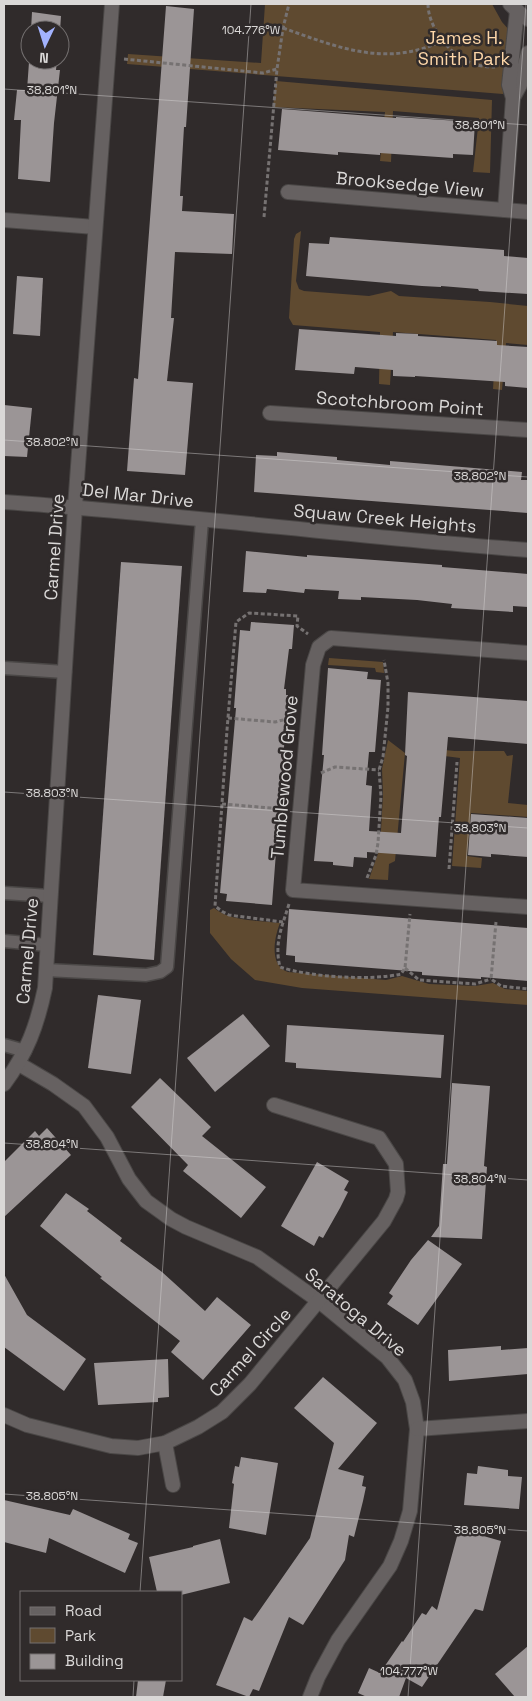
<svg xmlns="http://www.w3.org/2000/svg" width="532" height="1701" font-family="'Space Grotesk',sans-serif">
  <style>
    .green { fill: #5f4a30 }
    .building { fill: #9b9596 }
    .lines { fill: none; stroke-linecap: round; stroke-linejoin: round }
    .service-casing { stroke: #4a4746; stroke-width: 15 }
    .minor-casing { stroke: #4a4746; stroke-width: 16 }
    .tertiary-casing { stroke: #4a4746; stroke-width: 16 }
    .path { stroke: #767272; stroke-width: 3; stroke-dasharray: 4 2.5; stroke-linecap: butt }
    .service { stroke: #666161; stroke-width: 12 }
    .minor { stroke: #666161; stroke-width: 14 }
    .tertiary { stroke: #666161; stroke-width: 14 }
    .ticks { fill: none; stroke: #dad8d7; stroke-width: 1; stroke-opacity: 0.45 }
    .labels { text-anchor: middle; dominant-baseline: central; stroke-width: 5; stroke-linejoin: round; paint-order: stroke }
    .park-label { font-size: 18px; fill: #fed7a9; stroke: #302b2b }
    .street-label { font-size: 18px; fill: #dad8d7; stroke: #302b2b }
    .ticks-label { font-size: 12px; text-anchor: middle; fill: #dad8d7; stroke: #302b2b; stroke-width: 5; stroke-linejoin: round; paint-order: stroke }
  </style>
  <rect width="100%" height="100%" fill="#302b2b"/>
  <g class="green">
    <path d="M265 4H492L502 22 510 31 503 94 127 64 128 54 261 63Z"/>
    <path d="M276 81 492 100 490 173 473 172 479 118 393 111 391 162 380 161 385 112 273 107Z"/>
    <path d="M301 231 296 281 299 289 304 291 369 296 391 291 399 296 490 302 528 306V345L506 343 502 390 493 389 496 340 393 332 390 385 379 384 380 332 293 325 289 318 294 239 296 234Z"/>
    <path d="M329 658 383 662 384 673 376 672 375 668 328 665Z"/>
    <path d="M388 740 405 753 395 861 389 864 388 880 369 879 380 848 383 795 382 769Z"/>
    <path d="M421 748 455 751H504L507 756 513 755 508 803 528 805V817L471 813 467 856 482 858 481 868 452 866 460 758 421 753Z"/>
    <path d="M214 908C231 922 258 920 280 923 274 938 269 966 288 972L386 980 402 976 429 984 475 986 493 983 505 989 528 991V1005L302 988 255 980 231 959 210 933V910Z"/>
  </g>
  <g class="building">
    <path d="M166 6 194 9 186 127H184L180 196H183L182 211 234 214 232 254 175 252 171 318H174L167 381 193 383 185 475 127 471 134 378 138 379Z"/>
    <path d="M32 12 61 16 60 31V30H31Z"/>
    <path d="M30 48V60H57L56 70H60L54 123 50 182 18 179 21 120H14L17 90H27Z"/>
    <path d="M282 109 396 118V117L475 122 473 155 453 154V158L380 153V155L338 152V155L278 150Z"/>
    <path d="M330 237 504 250V256L528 258V294L479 291 478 289 441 286V287L422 286 306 276 309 243 329 244Z"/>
    <path d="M17 276 43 278 40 336 13 334Z"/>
    <path d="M299 329 396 336V333L418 334V336L497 341V345L528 347V388L505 386V382L415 376V377L393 376V370L355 367 354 374 295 370Z"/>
    <path d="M4 405 32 408 27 457 4 456Z"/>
    <path d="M277 452 337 457V460L390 465V461L522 472 521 480H528V513L254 492 256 455 277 456Z"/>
    <path d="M246 551 307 557V555L442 565V567L528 574V607L513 606V612L451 608 452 604 417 600 361 597V600L338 599 339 591 305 589 304 593 267 589 266 593 243 592Z"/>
    <path d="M121 562 182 566 154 960 93 955Z"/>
    <path d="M251 622 294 625 292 649H289L284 689H286V695H288L272 905 226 901 227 894 220 893 236 708H234L240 630 250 631Z"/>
    <path d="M328 668 368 672 367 679 381 680 375 752H369L366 785 372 786 369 831 401 833 407 756 405 755 408 692 528 701V744L448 737 441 817H439L436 857 367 852V858L354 857 353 867 333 865V862L314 861 324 755H322Z"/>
    <path d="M471 814 528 818V857L491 854V857L468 855Z"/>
    <path d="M289 909 528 928V981L481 977V979L422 975V972L295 962V956L286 955Z"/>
    <path d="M98 995 141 1000 131 1074 88 1068Z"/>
    <path d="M243 1014 270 1046 215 1092 187 1058Z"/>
    <path d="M287 1025 444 1035 441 1078 296 1068V1063L285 1062Z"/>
    <path d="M160 1078 211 1127 202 1136 266 1187 241 1218 183 1171 188 1165 131 1107Z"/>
    <path d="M452 1083 490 1086 484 1166 487 1167 482 1239 431 1237 439 1226 443 1164H447Z"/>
    <path d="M47 1128 71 1155 4 1217V1162L35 1131 39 1136Z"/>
    <path d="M317 1162 349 1181 344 1190 348 1192 340 1208 323 1238 319 1236 314 1246 281 1226Z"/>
    <path d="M66 1193 89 1209 87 1211 122 1238 120 1241 162 1272 205 1311 217 1297 251 1325 203 1380 171 1352 180 1341 100 1278 102 1277 40 1226Z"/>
    <path d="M428 1240 462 1264 418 1325 387 1304 393 1296 389 1293 411 1260Z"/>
    <path d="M4 1274 27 1315 86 1359 64 1391 4 1347Z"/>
    <path d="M501 1346V1350L528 1348V1374L449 1381 448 1350Z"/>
    <path d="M168 1359 169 1397 158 1398V1402L98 1405 94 1363Z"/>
    <path d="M323 1377 377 1423 338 1469 364 1476 362 1486 366 1487 363 1501 354 1537 349 1535 345 1560 303 1625 289 1617 259 1691 253 1689 249 1697 216 1685 244 1617 252 1621 310 1538 334 1443 294 1408Z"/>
    <path d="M241 1457 278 1463 266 1535 229 1528 234 1484 232 1483 235 1466 239 1467Z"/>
    <path d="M478 1466 508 1470V1476L522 1477 519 1509 464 1505 467 1473 477 1474Z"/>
    <path d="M4 1500 70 1515 73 1509 130 1534 128 1539 138 1543 125 1573 49 1538 46 1553 4 1542Z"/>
    <path d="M459 1529 501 1541 483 1611 475 1609 422 1687 406 1678 399 1697H367L358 1693 369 1668 380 1673 402 1641 403 1642 422 1613 426 1615 432 1606 437 1610Z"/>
    <path d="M220 1539 230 1583 181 1595V1592H157L149 1557 193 1547V1546Z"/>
    <path d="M528 1646V1697H515L495 1674Z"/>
    <path d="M138 1680H166L163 1697H136Z"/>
  </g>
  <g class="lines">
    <g class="service-casing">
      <g id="service">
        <path d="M4 668 65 672"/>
        <path d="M4 893 50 896"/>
        <path d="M4 941 47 945"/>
        <path d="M46 970 146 975 160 972 167 967 202 520"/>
        <path d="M4 1045 25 1051"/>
      </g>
    </g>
    <g class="minor-casing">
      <g id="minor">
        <path d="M510 4 524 17 528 19"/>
        <path d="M513 98 520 85 528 53"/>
        <path d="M288 192 528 212"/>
        <path d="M505 210 513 98 509 85 517 11"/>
        <path d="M4 220 95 227"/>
        <path d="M270 413 528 430"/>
        <path d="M4 502C179 514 353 537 528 550"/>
        <path d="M528 653 331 638 319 647 313 665 293 890 528 907"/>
        <path d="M19 1064 53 1084 84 1106 107 1137 129 1179 146 1201 171 1219 186 1227 257 1257 319 1301 387 1357 405 1380 413 1402 417 1429 410 1511 401 1541 390 1566 338 1640 318 1677 310 1697"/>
        <path d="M4 1415 27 1425 111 1446 138 1448 165 1443 198 1427 222 1412 250 1384 384 1221 396 1199 398 1192 396 1164 379 1138 274 1105"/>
        <path d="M417 1429 528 1421"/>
        <path d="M165 1443 173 1485"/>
      </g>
    </g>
    <g class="tertiary-casing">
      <path id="tertiary" d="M4 1084C27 1053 37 1026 45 988L75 507 112 4"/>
    </g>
    <g class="path">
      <path d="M428 4C428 26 448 53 469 62 477 66 487 67 495 67"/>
      <path d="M283 28C337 47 386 68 442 41"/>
      <path d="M124 59 263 73 277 69"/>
      <path d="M264 217 277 69 283 28 289 4"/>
      <path d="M228 718 275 722 291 718"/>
      <path d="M321 773 335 767 379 770"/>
      <path d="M222 804 284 809"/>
      <path d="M449 869 457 762"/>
      <path d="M367 878 376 855 378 843 381 796 379 770 383 757 388 707V683L384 660"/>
      <path d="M289 904C282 927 274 943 280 967 309 977 371 981 401 974L405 968 410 914"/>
      <path d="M283 922 229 915 223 912 215 906 227 730 236 622 249 613 298 616 297 626 308 634"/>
      <path d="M496 922 491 979 501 986 528 989"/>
      <path d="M405 968 419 980 475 984 491 979"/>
    </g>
    <use href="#service" class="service"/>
    <use href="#minor" class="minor"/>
    <use href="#tertiary" class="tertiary"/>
  </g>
  <path class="ticks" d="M4 89 528 125M4 440 528 477M4 792 528 828M4 1143 528 1180M4 1494 528 1531M140 1592 251 4M133 1697 134 1680M408 1697 526 4"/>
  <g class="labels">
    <g class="park-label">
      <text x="464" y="37">James H.<tspan x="464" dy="21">Smith Park</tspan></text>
    </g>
    <g class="street-label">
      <text transform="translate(410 184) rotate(5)">Brooksedge View</text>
      <text transform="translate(400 403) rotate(4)">Scotchbroom Point</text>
      <text transform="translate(138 495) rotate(6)">Del Mar Drive</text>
      <text transform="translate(385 518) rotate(5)">Squaw Creek Heights</text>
      <text transform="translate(54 547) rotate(-86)">Carmel Drive</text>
      <text transform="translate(284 777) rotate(-85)">Tumblewood Grove</text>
      <text transform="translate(27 951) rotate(-85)">Carmel Drive</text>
      <text transform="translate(356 1312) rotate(40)">Saratoga Drive</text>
      <text transform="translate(250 1352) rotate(-48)">Carmel Circle</text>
    </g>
  </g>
  <g class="ticks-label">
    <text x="251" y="34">104.776°W</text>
    <text x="52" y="94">38.801°N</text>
    <text x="480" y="129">38.801°N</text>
    <text x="52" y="446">38.802°N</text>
    <text x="480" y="480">38.802°N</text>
    <text x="52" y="797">38.803°N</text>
    <text x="480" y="832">38.803°N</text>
    <text x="52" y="1148">38.804°N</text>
    <text x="480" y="1183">38.804°N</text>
    <text x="52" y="1500">38.805°N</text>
    <text x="480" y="1534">38.805°N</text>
    <text x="409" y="1675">104.777°W</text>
  </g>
  <rect width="532" height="1701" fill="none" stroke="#dad8d7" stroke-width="10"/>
  <rect x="20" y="1591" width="162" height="90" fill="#302b2b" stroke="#747070"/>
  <rect x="30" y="1607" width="25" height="8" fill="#666161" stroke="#747070"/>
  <text x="65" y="1616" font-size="15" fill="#dad8d7">Road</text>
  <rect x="30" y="1628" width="25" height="15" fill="#5f4a30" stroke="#747070"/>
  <text x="65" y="1641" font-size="15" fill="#dad8d7">Park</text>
  <rect x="30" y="1654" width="25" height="15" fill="#9b9596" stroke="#747070"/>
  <text x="65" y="1666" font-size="15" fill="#dad8d7">Building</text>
  <g transform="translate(45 45) rotate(184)"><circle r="24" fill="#302b2b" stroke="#747070"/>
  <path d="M0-4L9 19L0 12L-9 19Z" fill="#a2b2fd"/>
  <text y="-8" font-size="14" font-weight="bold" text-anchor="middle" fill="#dad8d7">N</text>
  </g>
</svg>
